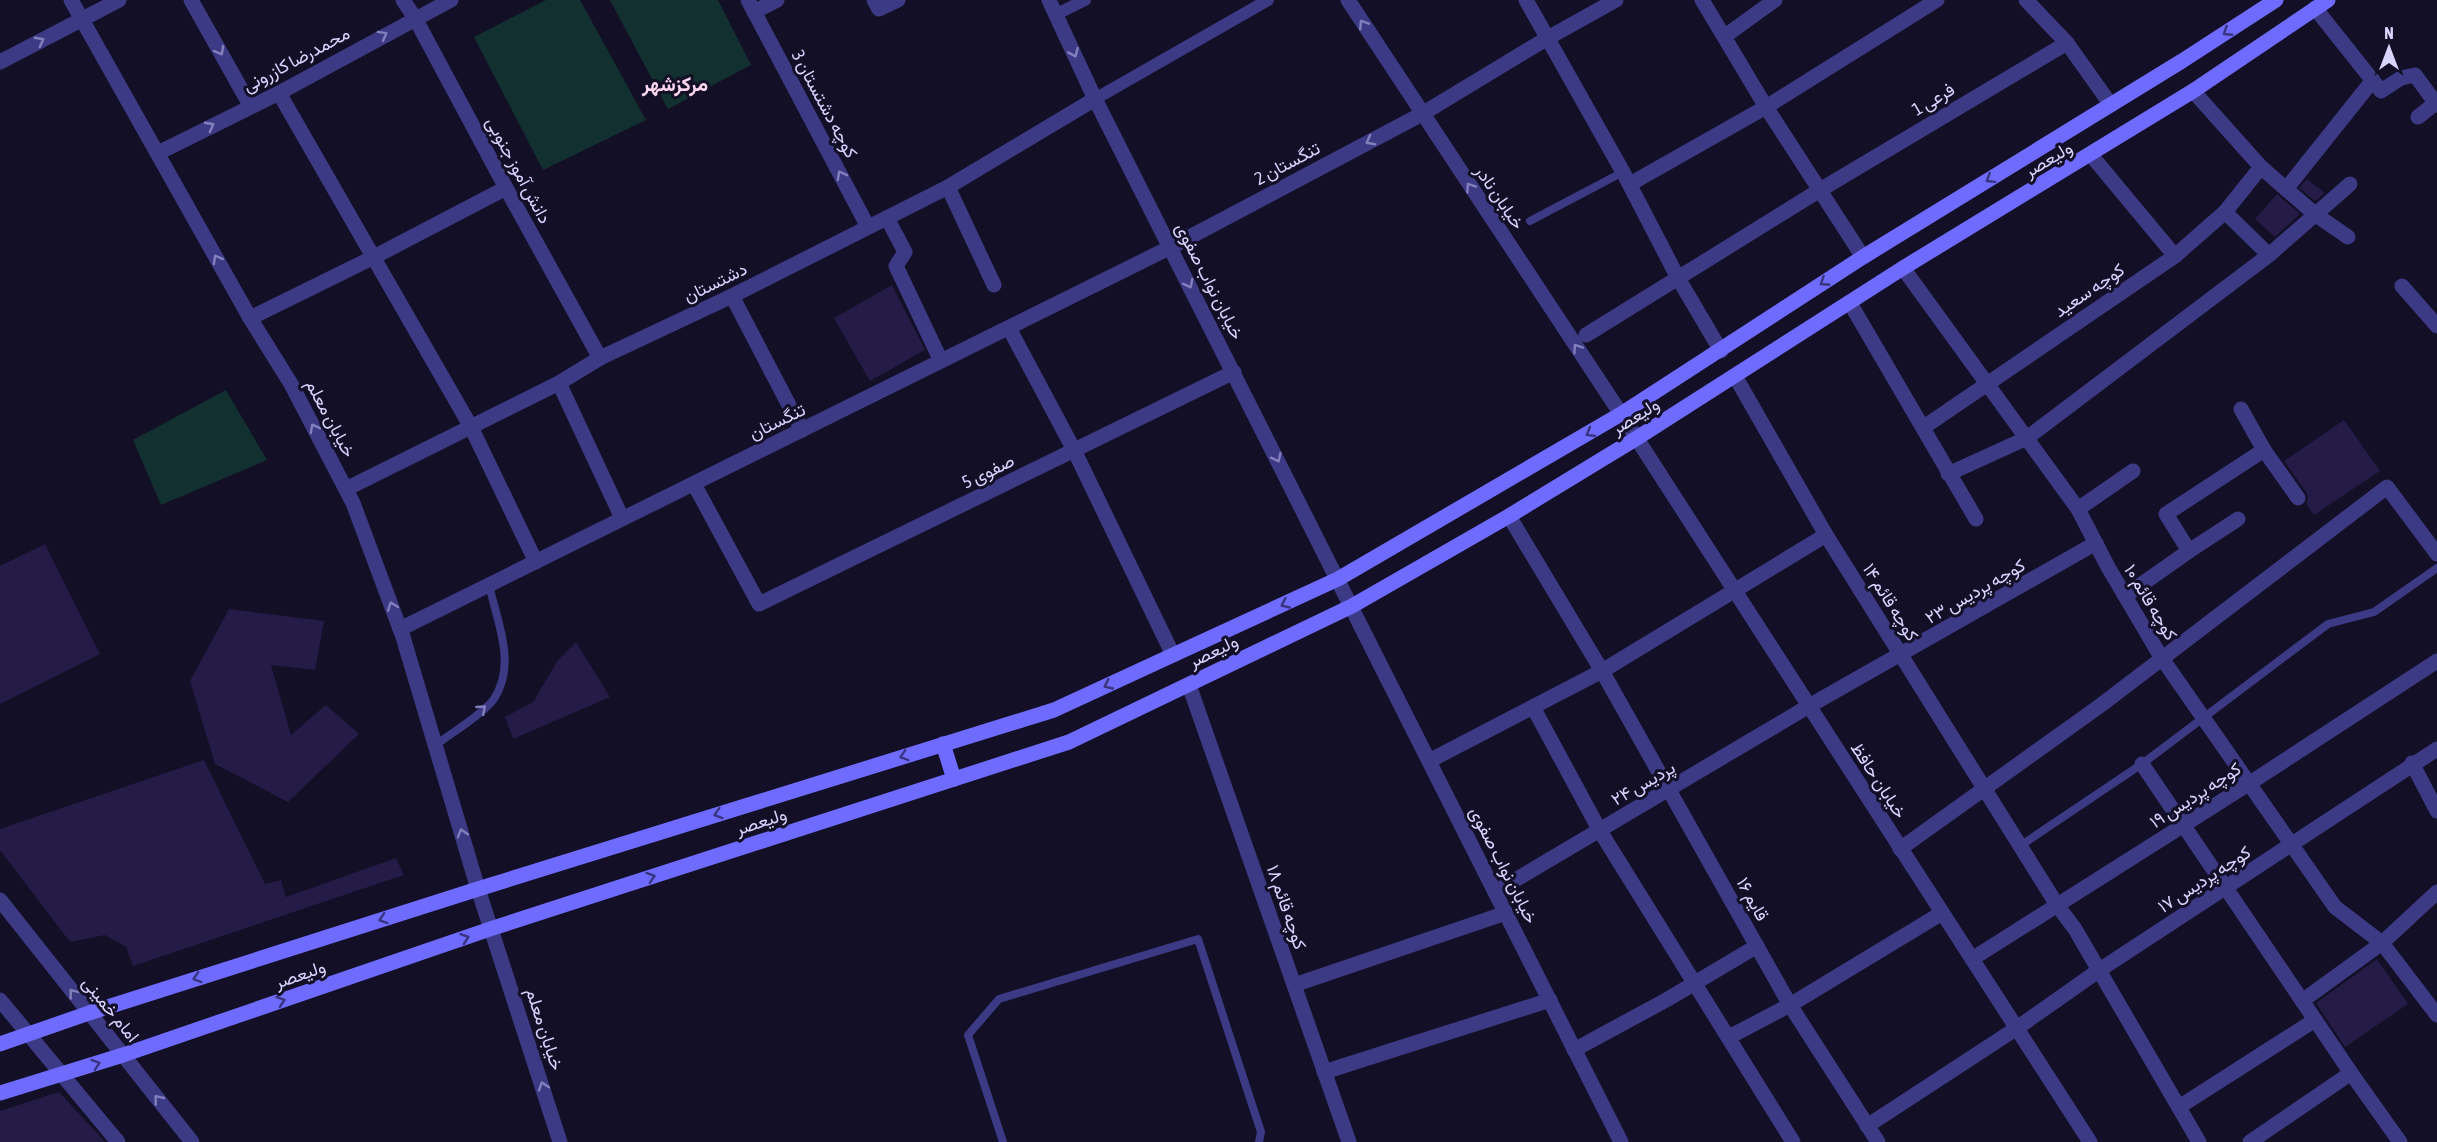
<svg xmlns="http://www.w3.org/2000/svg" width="2437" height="1142" font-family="'Asap Condensed',Vazirmatn,sans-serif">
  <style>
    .green { fill: #12302f }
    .building { fill: #241b47 }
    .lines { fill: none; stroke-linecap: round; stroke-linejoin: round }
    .service { stroke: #3d3a85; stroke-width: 8 }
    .pedestrian { stroke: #3d3a85; stroke-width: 12 }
    .minor { stroke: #3d3a85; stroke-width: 15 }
    .tertiary { stroke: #3d3a85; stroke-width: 15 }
    .secondary { stroke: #6f6bff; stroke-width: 15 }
    .oneway { stroke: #837fbc }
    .oneway2 { stroke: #38347d }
    .labels { text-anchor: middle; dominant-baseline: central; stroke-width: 6; stroke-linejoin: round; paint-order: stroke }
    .street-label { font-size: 18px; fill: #d9d4ff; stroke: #130f26 }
    .neighbourhood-label { font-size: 20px; font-weight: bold; fill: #ffd6f0; stroke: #130f26 }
  </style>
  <rect width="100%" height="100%" fill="#130f26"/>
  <g class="green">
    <path d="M546 0H580L646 120 543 170 474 37Z"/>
    <path d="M610 0H718L751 65 668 109Z"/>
    <path d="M226 390 267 460 161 505 133 440Z"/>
  </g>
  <g class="building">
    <path d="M2307 179 2325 193 2315 201 2299 188Z"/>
    <path d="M2277 194 2300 214 2275 237 2255 219Z"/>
    <path d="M892 285 925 350 870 381 834 318Z"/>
    <path d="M2344 420 2380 471 2314 515 2306 504 2308 498 2306 492 2284 461Z"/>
    <path d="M45 544 100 654 0 704V566Z"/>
    <path d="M229 609 324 621 315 670 271 665 291 735 326 705 359 734 288 802 215 764 190 681Z"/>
    <path d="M576 642 610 697 513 739 505 717 533 702 558 660Z"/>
    <path d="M204 760 265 884 281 880 286 897 396 858 404 875 133 966 126 947 105 935 70 942 0 850V829Z"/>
    <path d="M2377 959 2408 1004 2345 1047 2316 1003Z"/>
    <path d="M59 1092 105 1142H0V1111Z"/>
  </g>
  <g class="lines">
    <g class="service">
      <path d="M1530 221 1623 172"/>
      <path d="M435 745C451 734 484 713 494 699 517 664 497 621 489 585"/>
      <path d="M2020 846 2142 764 2328 624 2374 612 2437 568"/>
      <path d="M1003 1142 968 1035 999 999 1198 939 1261 1132 1259 1142"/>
    </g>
    <g class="pedestrian">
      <path d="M1057 14 1085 0"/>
      <path d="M1095 99 1268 0"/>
    </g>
    <g class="minor">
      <path d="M191 0 250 105"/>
      <path d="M403 0 415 18 506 188 600 358"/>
      <path d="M748 0 868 227"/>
      <path d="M874 0 879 9 898 0"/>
      <path d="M1526 0 1623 172 1678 278 1721 351"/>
      <path d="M1702 0 1766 107 1863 257"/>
      <path d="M2026 0 2067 43 2111 105"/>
      <path d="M2315 8 2381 91 2401 78 2415 75 2437 105"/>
      <path d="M754 12 777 0"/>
      <path d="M1725 36 1775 0"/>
      <path d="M0 62 119 0"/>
      <path d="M2193 91 2261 167 2286 189 2373 80"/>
      <path d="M279 93 471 427 536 562"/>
      <path d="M2418 117 2437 102"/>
      <path d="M158 153 279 93 451 0"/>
      <path d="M2091 155 2175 256"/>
      <path d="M1630 184 1766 107 1937 0"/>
      <path d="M948 187 994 285"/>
      <path d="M2286 189 2316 215 2348 237"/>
      <path d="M2225 212 2269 255"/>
      <path d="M887 218 905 252 896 266 941 361"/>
      <path d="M1903 268 2078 509 2108 567 2161 657 2335 907 2382 943 2437 1015"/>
      <path d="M2402 286 2437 326"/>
      <path d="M732 296 802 430"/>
      <path d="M1850 303 1976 519"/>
      <path d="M250 318 372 258 506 188"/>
      <path d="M1009 328 1074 450 1173 655"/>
      <path d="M1586 335 1820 190 2067 43"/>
      <path d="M1735 376 1826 535 2057 905 2075 929 2199 1142"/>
      <path d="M559 383 622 518"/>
      <path d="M1924 427 2175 256 2225 212 2261 167"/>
      <path d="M2264 450 2298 498"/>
      <path d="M1948 474 2027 438 2269 255 2350 184"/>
      <path d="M694 484 759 604 1234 372"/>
      <path d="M346 489 559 383 600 358 732 296 948 187 1095 99"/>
      <path d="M2078 509 2133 471"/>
      <path d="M1509 516 1602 671 1790 1005 1878 1142"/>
      <path d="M2189 551 2238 519"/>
      <path d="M2125 596 2189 551 2166 514 2264 450 2241 409"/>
      <path d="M400 629 1171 247 1422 114 1546 39 1616 0"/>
      <path d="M1189 685 1349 1142"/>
      <path d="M1533 707 1600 831 1793 1142"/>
      <path d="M1429 761 1602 671 1826 535"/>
      <path d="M2412 763 2437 811"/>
      <path d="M2142 764 2351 1073 2250 1142"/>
      <path d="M1900 849 2101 705 2387 487 2437 554"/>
      <path d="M1495 892 1809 706 2096 543"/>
      <path d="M1972 959 2250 783 2437 661"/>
      <path d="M1294 985 1506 913"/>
      <path d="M2302 1001 2382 943 2437 892"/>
      <path d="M1729 1037 1790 1005 1942 913"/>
      <path d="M1574 1050 1668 999 1757 946"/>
      <path d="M1324 1072 1550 1000"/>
      <path d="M2351 1073 2400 1142"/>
      <path d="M2179 1107 2315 1020"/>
      <path d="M1867 1126 2017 1028 2098 971 2437 749"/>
    </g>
    <g class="tertiary">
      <path d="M71 0 250 318 291 384 353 503 403 637 478 889 560 1142"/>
      <path d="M1049 0 1095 99 1621 1142"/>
      <path d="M1348 0 1621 414 2090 1142"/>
      <path d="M0 900 192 1142"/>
      <path d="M0 1000 118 1142"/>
    </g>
    <g class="secondary">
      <path d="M943 744 954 779"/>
      <path d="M0 1044 89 1013 478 889 1054 710 1173 655 1338 579 1621 414 1863 257 2182 61 2276 0"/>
      <path d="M0 1093 123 1055 493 928 1069 742 1352 606 1509 516 1637 438 1903 268 2193 91 2328 0"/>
    </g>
  </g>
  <defs><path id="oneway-chevron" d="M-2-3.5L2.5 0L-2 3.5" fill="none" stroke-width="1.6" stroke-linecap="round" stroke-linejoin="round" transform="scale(1.5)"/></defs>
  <g class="oneway">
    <use href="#oneway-chevron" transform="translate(1363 24) rotate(-123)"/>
    <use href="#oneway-chevron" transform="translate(383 35) rotate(-29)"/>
    <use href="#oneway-chevron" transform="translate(40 41) rotate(-28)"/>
    <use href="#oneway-chevron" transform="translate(220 51) rotate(61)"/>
    <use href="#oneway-chevron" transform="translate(1074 53) rotate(66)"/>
    <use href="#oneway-chevron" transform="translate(210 126) rotate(-28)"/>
    <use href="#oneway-chevron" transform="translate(1370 141) rotate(152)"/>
    <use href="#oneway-chevron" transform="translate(841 175) rotate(-118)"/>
    <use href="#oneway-chevron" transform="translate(1470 187) rotate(-124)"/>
    <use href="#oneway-chevron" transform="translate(217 259) rotate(-119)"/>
    <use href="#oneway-chevron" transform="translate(1189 284) rotate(63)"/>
    <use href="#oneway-chevron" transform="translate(1577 348) rotate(-124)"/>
    <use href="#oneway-chevron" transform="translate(314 428) rotate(-118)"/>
    <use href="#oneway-chevron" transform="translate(1277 458) rotate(63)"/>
    <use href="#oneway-chevron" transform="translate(392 606) rotate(-110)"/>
    <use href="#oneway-chevron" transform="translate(482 709) rotate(-41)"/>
    <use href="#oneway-chevron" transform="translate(462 833) rotate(-107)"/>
    <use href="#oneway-chevron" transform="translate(73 993) rotate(-128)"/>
    <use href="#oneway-chevron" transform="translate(543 1086) rotate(-108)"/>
    <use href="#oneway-chevron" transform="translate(158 1099) rotate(-129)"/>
  </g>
  <g class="oneway2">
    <use href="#oneway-chevron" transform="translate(2227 32) rotate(147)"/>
    <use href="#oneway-chevron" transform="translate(1990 179) rotate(148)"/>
    <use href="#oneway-chevron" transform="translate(1824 282) rotate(147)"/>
    <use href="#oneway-chevron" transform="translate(1590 433) rotate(150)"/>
    <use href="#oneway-chevron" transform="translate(1285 604) rotate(155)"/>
    <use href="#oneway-chevron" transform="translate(1108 685) rotate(155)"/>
    <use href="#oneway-chevron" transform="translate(904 756) rotate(163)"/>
    <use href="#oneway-chevron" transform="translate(718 814) rotate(163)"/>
    <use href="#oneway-chevron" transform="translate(651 877) rotate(-18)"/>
    <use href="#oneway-chevron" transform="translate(383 919) rotate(162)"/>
    <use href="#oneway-chevron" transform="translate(465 938) rotate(-19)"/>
    <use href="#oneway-chevron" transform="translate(197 978) rotate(162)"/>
    <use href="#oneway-chevron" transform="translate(281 1001) rotate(-19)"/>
    <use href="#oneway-chevron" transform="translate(96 1064) rotate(-18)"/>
  </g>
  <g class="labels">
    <g class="street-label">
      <text transform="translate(296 59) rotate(-28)">محمدرضا کازرونی</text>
      <text transform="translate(1933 99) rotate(-31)">فرعی 1</text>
      <text transform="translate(825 104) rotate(62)">کوچه دشتستان 3</text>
      <text transform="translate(2048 159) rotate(-31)">ولیعصر</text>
      <text transform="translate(1287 163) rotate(-28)">تنگستان 2</text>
      <text transform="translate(519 170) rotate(62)">دانش آموز جنوبی</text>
      <text transform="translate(1500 197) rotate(56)">خیابان نادر</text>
      <text transform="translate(1210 281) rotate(63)">خیابان نواب صفوی</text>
      <text transform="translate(715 282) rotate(-26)">دشتستان</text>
      <text transform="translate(2089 290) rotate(-34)">کوچه سعید</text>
      <text transform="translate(1635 416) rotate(-32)">ولیعصر</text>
      <text transform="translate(331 418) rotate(62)">خیابان معلم</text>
      <text transform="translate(777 421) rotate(-26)">تنگستان</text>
      <text transform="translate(988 471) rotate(-26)">صفوی 5</text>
      <text transform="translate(1975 591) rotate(-30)">کوچه پردیس ۲۳</text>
      <text transform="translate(1891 602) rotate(58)">کوچه قائم ۱۴</text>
      <text transform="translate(2151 602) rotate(59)">کوچه قائم ۱۰</text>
      <text transform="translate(1213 651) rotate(-26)">ولیعصر</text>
      <text transform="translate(1879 780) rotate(57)">خیابان حافظ</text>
      <text transform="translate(1643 783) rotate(-30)">پردیس ۲۴</text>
      <text transform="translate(2195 795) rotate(-33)">کوچه پردیس ۱۹</text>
      <text transform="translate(761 821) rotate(-18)">ولیعصر</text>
      <text transform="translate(1504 865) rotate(63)">خیابان نواب صفوی</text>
      <text transform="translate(2204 879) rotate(-33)">کوچه پردیس ۱۷</text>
      <text transform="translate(1753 899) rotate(61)">قایم ۱۶</text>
      <text transform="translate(1287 907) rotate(71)">کوچه قائم ۱۸</text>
      <text transform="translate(300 974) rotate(-19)">ولیعصر</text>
      <text transform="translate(111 1009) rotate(51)">امام خمینی</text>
      <text transform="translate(545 1029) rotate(72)">خیابان معلم</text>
    </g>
    <g class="neighbourhood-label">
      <text x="675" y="83">مرکزشهر</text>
    </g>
  </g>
  <g transform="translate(2389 48)" stroke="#130f26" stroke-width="4.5" paint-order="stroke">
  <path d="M0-4.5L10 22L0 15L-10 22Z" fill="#d9d4ff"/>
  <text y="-9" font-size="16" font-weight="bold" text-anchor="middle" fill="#d9d4ff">N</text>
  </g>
</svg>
